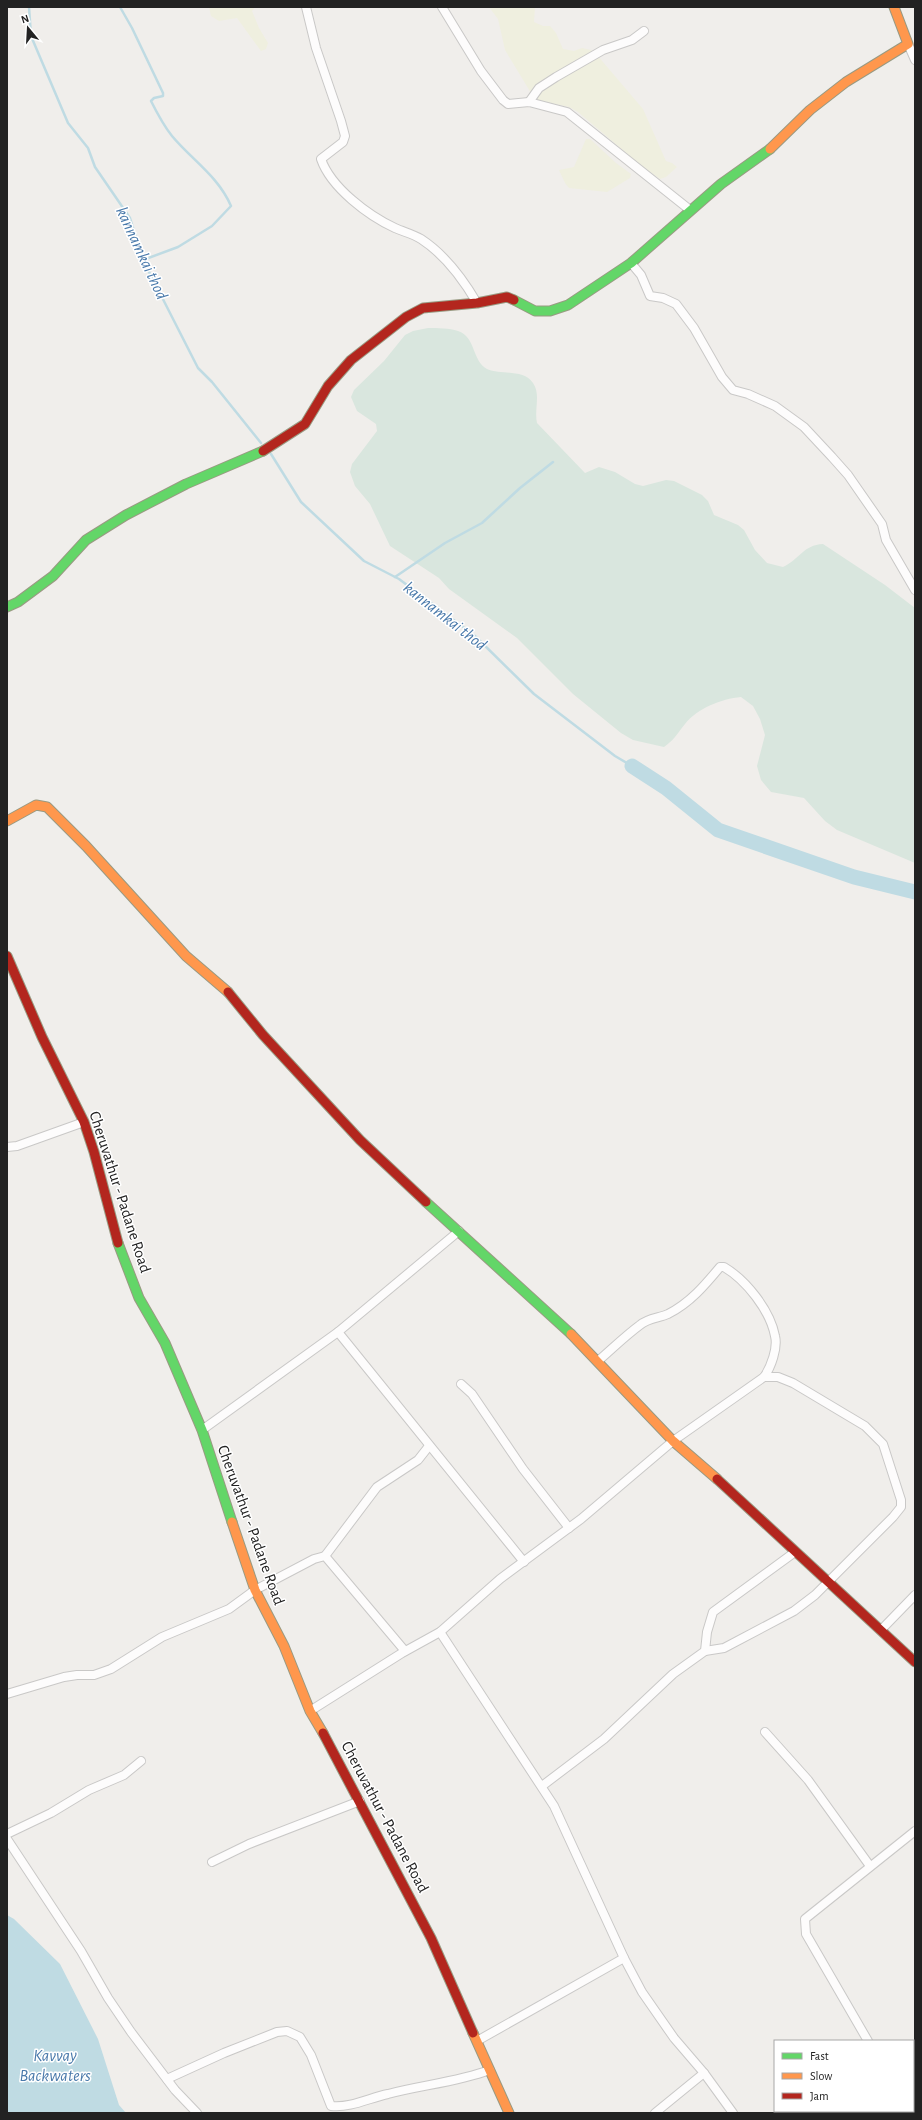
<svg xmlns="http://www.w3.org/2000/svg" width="922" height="2120" font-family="'Alegreya Sans',sans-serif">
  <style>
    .farmland { fill: #efefdf }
    .wetland { fill: #d9e6de }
    .water { fill: #bfdbe3 }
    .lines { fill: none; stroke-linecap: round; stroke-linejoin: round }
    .stream { stroke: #bfdbe3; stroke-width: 2.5 }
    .river { stroke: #bfdbe3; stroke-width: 15 }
    .street-casing { stroke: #c9c8c7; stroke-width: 10 }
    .fast-casing { stroke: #999a82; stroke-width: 11 }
    .slow-casing { stroke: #999a82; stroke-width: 11 }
    .jam-casing { stroke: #999a82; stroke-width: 11 }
    .street { stroke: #fdfcfc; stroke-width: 8 }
    .fast { stroke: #63d668; stroke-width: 9 }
    .slow { stroke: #ff974d; stroke-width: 9 }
    .jam { stroke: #b3261e; stroke-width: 9 }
    .labels { text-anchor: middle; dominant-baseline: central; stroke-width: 3; stroke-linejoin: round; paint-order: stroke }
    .street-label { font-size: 16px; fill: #222; stroke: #fff }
    .water-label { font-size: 17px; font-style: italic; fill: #4a7aab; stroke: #fff }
  </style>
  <rect width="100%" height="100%" fill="#f0eeeb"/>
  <g class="farmland">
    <path d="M209 7H255L252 11 259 28 268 43 266 49 261 51 237 18 219 21 211 16Z"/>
    <path d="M489 7H535L534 22 543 26H550L556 33 563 49 574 51 582 48 591 50 597 55 643 109 666 161 672 163 677 167 666 177 660 179 639 164 578 112 569 107 529 98 531 93 505 50 498 19Z"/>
    <path d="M586 139H590L616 163 631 174 630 178 607 192 569 188 565 183 559 170 574 167Z"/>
  </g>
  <path class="wetland" d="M428 328C438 328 449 328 458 331 476 337 472 361 487 369 501 375 524 369 533 383 541 394 534 410 537 423L585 473 599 467 615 472 635 484 643 486 666 480 674 481 702 495 708 501 714 515 738 525 744 530 755 550 767 563 783 567C800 559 803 545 823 544L885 585 915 608V863L837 830 825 821 804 798 771 792 761 780 757 766 765 735 760 719 753 706 741 697C721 699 698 708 685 724 676 735 676 738 664 747L633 740 621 733 573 694 517 638 449 589 439 578 390 546 370 504 355 486 350 472 352 464 377 431 376 424 357 411 351 397 354 390 384 361 405 335 413 331Z"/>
  <path class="water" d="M7 1915 14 1919 60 1964 98 2039 119 2105 126 2113H7Z"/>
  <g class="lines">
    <g class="stream">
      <path d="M29 7 31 36 68 123 88 148 95 167 130 218 143 260 198 368 212 382 261 443"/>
      <path d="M120 7 132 28 163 93V96L154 98 151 101C157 113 164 126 172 136 192 160 218 176 231 206L212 226 178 247 143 260"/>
      <path d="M271 454 301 502 364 561 399 579 475 636 534 694 615 756 632 766"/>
      <path d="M395 577 445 543 482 523 520 488 553 462"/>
    </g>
    <path class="river" d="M632 766 666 788 718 830 854 877 915 892"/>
    <g class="street-casing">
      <g id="street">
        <path d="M306 7 316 48 341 121 345 136 343 142 321 159C331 188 369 216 395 228 404 232 413 234 421 239 444 254 463 279 477 303"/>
        <path d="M442 7 481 71 503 100 508 104 529 102 567 112 690 210"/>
        <path d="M908 44 915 60"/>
        <path d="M529 102 539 88 556 77 603 50 632 40 644 31"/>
        <path d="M631 263 641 275 650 296 663 298 676 304 694 328 722 377 733 390 748 394 775 406 804 427 832 457 848 475 882 524 886 540 915 590"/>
        <path d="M7 1147 17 1146 84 1122"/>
        <path d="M338 1332 524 1562"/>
        <path d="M461 1384 472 1394 523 1469 569 1528"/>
        <path d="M202 1430 338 1332 459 1231"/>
        <path d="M325 1556 377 1487 418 1460 429 1446"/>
        <path d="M881 1630 915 1595"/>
        <path d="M440 1632 554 1806 624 1958 642 1992 674 2038 704 2073 733 2113"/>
        <path d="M705 1651 724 1648 794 1611 815 1595 893 1517 901 1507V1500L883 1444 865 1426 793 1383 778 1377H764"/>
        <path d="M7 1694 64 1677 77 1675H94L111 1669 162 1637 229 1609 255 1590 314 1559 325 1556 405 1651"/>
        <path d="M310 1711 402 1653 440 1632 500 1579 581 1519 673 1441 764 1377C771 1367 778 1348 775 1336 770 1310 746 1280 724 1267H720C705 1285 690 1303 668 1314 659 1318 648 1318 640 1325 625 1336 612 1349 598 1361"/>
        <path d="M765 1732 808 1780 870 1866"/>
        <path d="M542 1786 604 1739 673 1674 705 1651 707 1632 713 1612 795 1552"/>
        <path d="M7 1834 51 1813 89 1790 124 1775 141 1761"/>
        <path d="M7 1839 81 1951 108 1998 131 2032 175 2090 197 2113"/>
        <path d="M212 1862 249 1844 360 1801"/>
        <path d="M477 2041 624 1958"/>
        <path d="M868 2041 806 1934 805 1919 915 1831"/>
        <path d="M167 2079 224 2053 277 2032 287 2031 300 2037 311 2055 331 2106C351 2108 369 2098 388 2094 422 2085 457 2082 490 2070"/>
        <path d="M913 2090 915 2087"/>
        <path d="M912 2111 913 2113"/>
        <path d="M655 2113 704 2073"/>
        <path d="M897 2113 898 2111"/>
      </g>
    </g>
    <g class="fast-casing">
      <g id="fast">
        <path d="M514 300 535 311H550L568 305 631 263 721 184 770 149"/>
        <path d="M7 607 18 602 53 576 86 540 126 515 186 484 263 451"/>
        <path d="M426 1202 571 1334"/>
        <path d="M118 1243 139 1298 165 1343 202 1430 232 1522"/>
      </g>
    </g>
    <g class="slow-casing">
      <g id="slow">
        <path d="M770 149 810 110 846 82 908 44 894 7"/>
        <path d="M7 821 36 805 47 807 86 846 186 956 228 992"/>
        <path d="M571 1334 673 1441 717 1479"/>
        <path d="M232 1522 255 1590 284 1646 310 1711 323 1733"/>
        <path d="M473 2033 509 2113"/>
      </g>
    </g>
    <g class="jam-casing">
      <g id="jam">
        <path d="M263 451 305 424 328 386 351 360 406 317 423 308 477 303 507 297 514 300"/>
        <path d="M7 956 42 1037 84 1122 94 1152 118 1243"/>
        <path d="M228 992 263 1035 360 1140 426 1202"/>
        <path d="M717 1479 915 1662"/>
        <path d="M323 1733 431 1938 473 2033"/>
      </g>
    </g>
    <use href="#street" class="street"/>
    <use href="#fast" class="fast"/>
    <use href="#slow" class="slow"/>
    <use href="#jam" class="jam"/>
  </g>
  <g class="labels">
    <g class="street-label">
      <text transform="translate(120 1192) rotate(72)">Cheruvathur - Padane Road</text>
      <text transform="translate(251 1525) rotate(70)">Cheruvathur - Padane Road</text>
      <text transform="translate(385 1817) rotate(62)">Cheruvathur - Padane Road</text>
    </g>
    <g class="water-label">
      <text transform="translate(142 253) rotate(65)">kannamkai thod</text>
      <text transform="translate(445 616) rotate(38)">kannamkai thod</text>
      <text x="55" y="2055">Kavvay<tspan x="55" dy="20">Backwaters</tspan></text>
    </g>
  </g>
  <rect width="922" height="2120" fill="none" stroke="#222222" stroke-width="16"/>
  <rect x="774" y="2040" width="140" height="72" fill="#ffffff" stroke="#a7a7a7"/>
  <rect x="782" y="2053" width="20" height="6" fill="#63d668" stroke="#a7a7a7"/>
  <text x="810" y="2060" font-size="12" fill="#222222">Fast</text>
  <rect x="782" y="2073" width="20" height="6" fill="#ff974d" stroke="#a7a7a7"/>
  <text x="810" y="2080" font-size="12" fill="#222222">Slow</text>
  <rect x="782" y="2093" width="20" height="6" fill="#b3261e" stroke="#a7a7a7"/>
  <text x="810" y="2100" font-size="12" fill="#222222">Jam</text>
  <g transform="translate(28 28) rotate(342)" stroke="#ffffff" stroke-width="3" paint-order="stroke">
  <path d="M0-3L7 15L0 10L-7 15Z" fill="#222222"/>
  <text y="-6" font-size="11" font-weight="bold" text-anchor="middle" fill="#222222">N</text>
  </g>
</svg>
